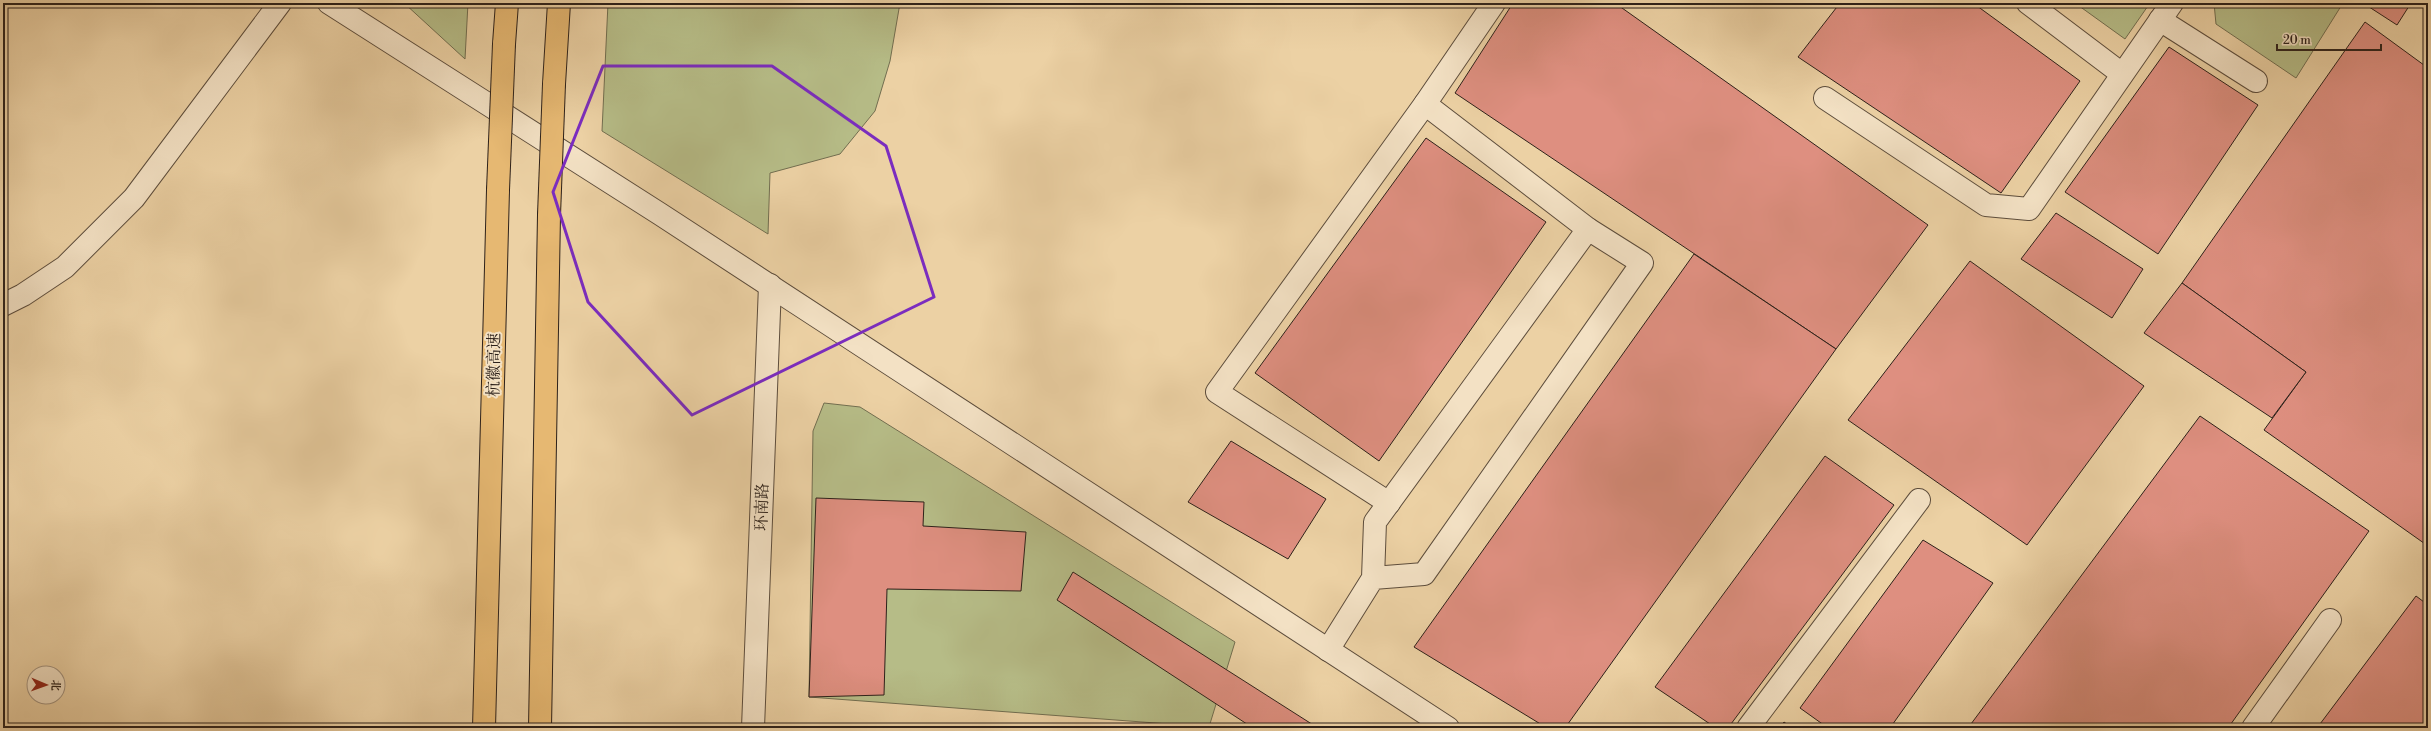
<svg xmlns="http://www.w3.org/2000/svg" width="2431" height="731" font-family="'Libre Bodoni','Noto Serif SC',serif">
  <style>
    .green { fill: #b6bc87; stroke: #726e50 }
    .building { fill: #de8f80; stroke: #2d211a }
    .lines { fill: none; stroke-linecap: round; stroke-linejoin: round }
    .minor-casing { stroke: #5d4d3c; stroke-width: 24 }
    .highway-casing { stroke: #2d211a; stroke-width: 24 }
    .minor { stroke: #f3e1c4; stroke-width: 22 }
    .highway { stroke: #e6b872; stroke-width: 22 }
    .highway-bridge-casing { stroke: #2d211a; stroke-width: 24; stroke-linecap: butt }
    .highway-bridge { stroke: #e6b872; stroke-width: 22 }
    .marked { fill: none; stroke: #7b2cbf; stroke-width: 3; stroke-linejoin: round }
    .labels { text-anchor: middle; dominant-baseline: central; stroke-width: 4; stroke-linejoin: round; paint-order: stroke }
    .street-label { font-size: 16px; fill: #2d211a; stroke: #f3e1c4 }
  </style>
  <rect width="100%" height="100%" fill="#ecd1a4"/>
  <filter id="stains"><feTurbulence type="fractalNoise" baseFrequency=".005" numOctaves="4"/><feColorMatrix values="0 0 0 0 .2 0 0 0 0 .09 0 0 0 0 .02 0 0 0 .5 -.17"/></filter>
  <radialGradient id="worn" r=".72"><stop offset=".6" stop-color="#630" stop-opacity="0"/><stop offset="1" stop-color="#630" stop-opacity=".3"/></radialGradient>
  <g class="green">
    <path d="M404 3H468L465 59Z"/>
    <path d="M608 3H900L890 61 875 111 840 154 770 173 768 234 602 131Z"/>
    <path d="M2075 3H2150L2125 39Z"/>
    <path d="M2214 3H2343L2296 78 2216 24Z"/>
    <path d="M824 403 860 407 1235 642 1209 727 809 697 813 431Z"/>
  </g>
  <g class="building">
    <path d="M1513 3H1615L1928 225 1836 349 1455 93Z"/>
    <path d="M1840 3H1973L2080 81 2001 193 1798 57Z"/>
    <path d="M2363 3H2411L2397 25Z"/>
    <path d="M2365 22 2428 68V546L2264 430 2306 372 2182 283Z"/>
    <path d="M2169 47 2258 105 2158 254 2065 192Z"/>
    <path d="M1426 138 1546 222 1379 461 1255 373Z"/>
    <path d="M2056 213 2143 269 2112 318 2021 259Z"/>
    <path d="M1694 254 1836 349 1565 728H1547L1414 647Z"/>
    <path d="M1970 261 2144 386 2027 545 1848 420Z"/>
    <path d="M2182 283 2306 372 2272 418 2144 333Z"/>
    <path d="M2200 416 2369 531 2228 728H1968Z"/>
    <path d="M1231 441 1326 499 1288 559 1188 502Z"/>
    <path d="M1825 456 1894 505 1728 728H1716L1655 687Z"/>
    <path d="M816 498 924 502 923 526 1026 532 1021 591 887 589 884 695 809 697Z"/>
    <path d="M1923 540 1993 583 1890 728H1828L1800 708Z"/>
    <path d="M1073 572 1318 728H1253L1057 600Z"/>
    <path d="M2416 596 2428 605V728H2317Z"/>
    <path d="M1784 722 1792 728H1779Z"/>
  </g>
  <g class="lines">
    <g class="minor-casing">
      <g id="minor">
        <path d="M329 3 660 214 1448 728"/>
        <path d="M2028 3 2122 74"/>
        <path d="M2160 20 2256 81"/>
        <path d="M1825 98 1986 205 2029 209 2172 3"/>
        <path d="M1425 104 1588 229"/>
        <path d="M3 305 23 295 65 267 134 198 280 3"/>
        <path d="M1389 503 1217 392 1425 104 1494 3"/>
        <path d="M1328 650 1373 578 1424 574 1642 263 1588 229 1375 522 1373 578"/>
        <path d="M753 728 770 285"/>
        <path d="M1748 728 1919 500"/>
        <path d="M2253 728 2330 620"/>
      </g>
    </g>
    <g class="highway-casing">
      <g id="highway">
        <path d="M504 44 507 3"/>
        <path d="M554 84 559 3"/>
        <path d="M484 728 498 190"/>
        <path d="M540 728 549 215"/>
      </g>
    </g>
    <use href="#minor" class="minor"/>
    <use href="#highway" class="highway"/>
    <g class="highway-bridge-casing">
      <g id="highway-bridge">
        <path d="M498 190 504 44"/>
        <path d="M549 215 554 84"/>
      </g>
    </g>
    <use href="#highway-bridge" class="highway-bridge"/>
  </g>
  <path class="marked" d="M603 66H772L886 146 934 297 692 415 588 302 553 192Z"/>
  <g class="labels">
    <g class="street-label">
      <text transform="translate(494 365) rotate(-89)">杭徽高速</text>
      <text transform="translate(762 507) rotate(-88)">环南路</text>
    </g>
  </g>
  <rect width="2431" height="731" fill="none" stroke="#ecd1a4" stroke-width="16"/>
  <rect x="4" y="4" width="2423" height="723" fill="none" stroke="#2d211a" stroke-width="2"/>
  <rect x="8" y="8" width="2415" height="715" fill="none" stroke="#2d211a"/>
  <g transform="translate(46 685) rotate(92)"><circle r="19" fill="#f3e1c4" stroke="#a49480"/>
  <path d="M0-3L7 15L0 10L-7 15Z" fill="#8f2418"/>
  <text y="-6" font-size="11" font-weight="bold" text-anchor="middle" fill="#2d211a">北</text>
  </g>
  <path d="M2277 44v6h104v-6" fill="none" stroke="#2d211a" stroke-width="2"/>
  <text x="2283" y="44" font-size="12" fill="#2d211a" stroke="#f3e1c4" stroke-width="3" paint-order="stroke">20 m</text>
  <rect width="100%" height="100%" filter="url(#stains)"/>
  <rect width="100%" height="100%" fill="url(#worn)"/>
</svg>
